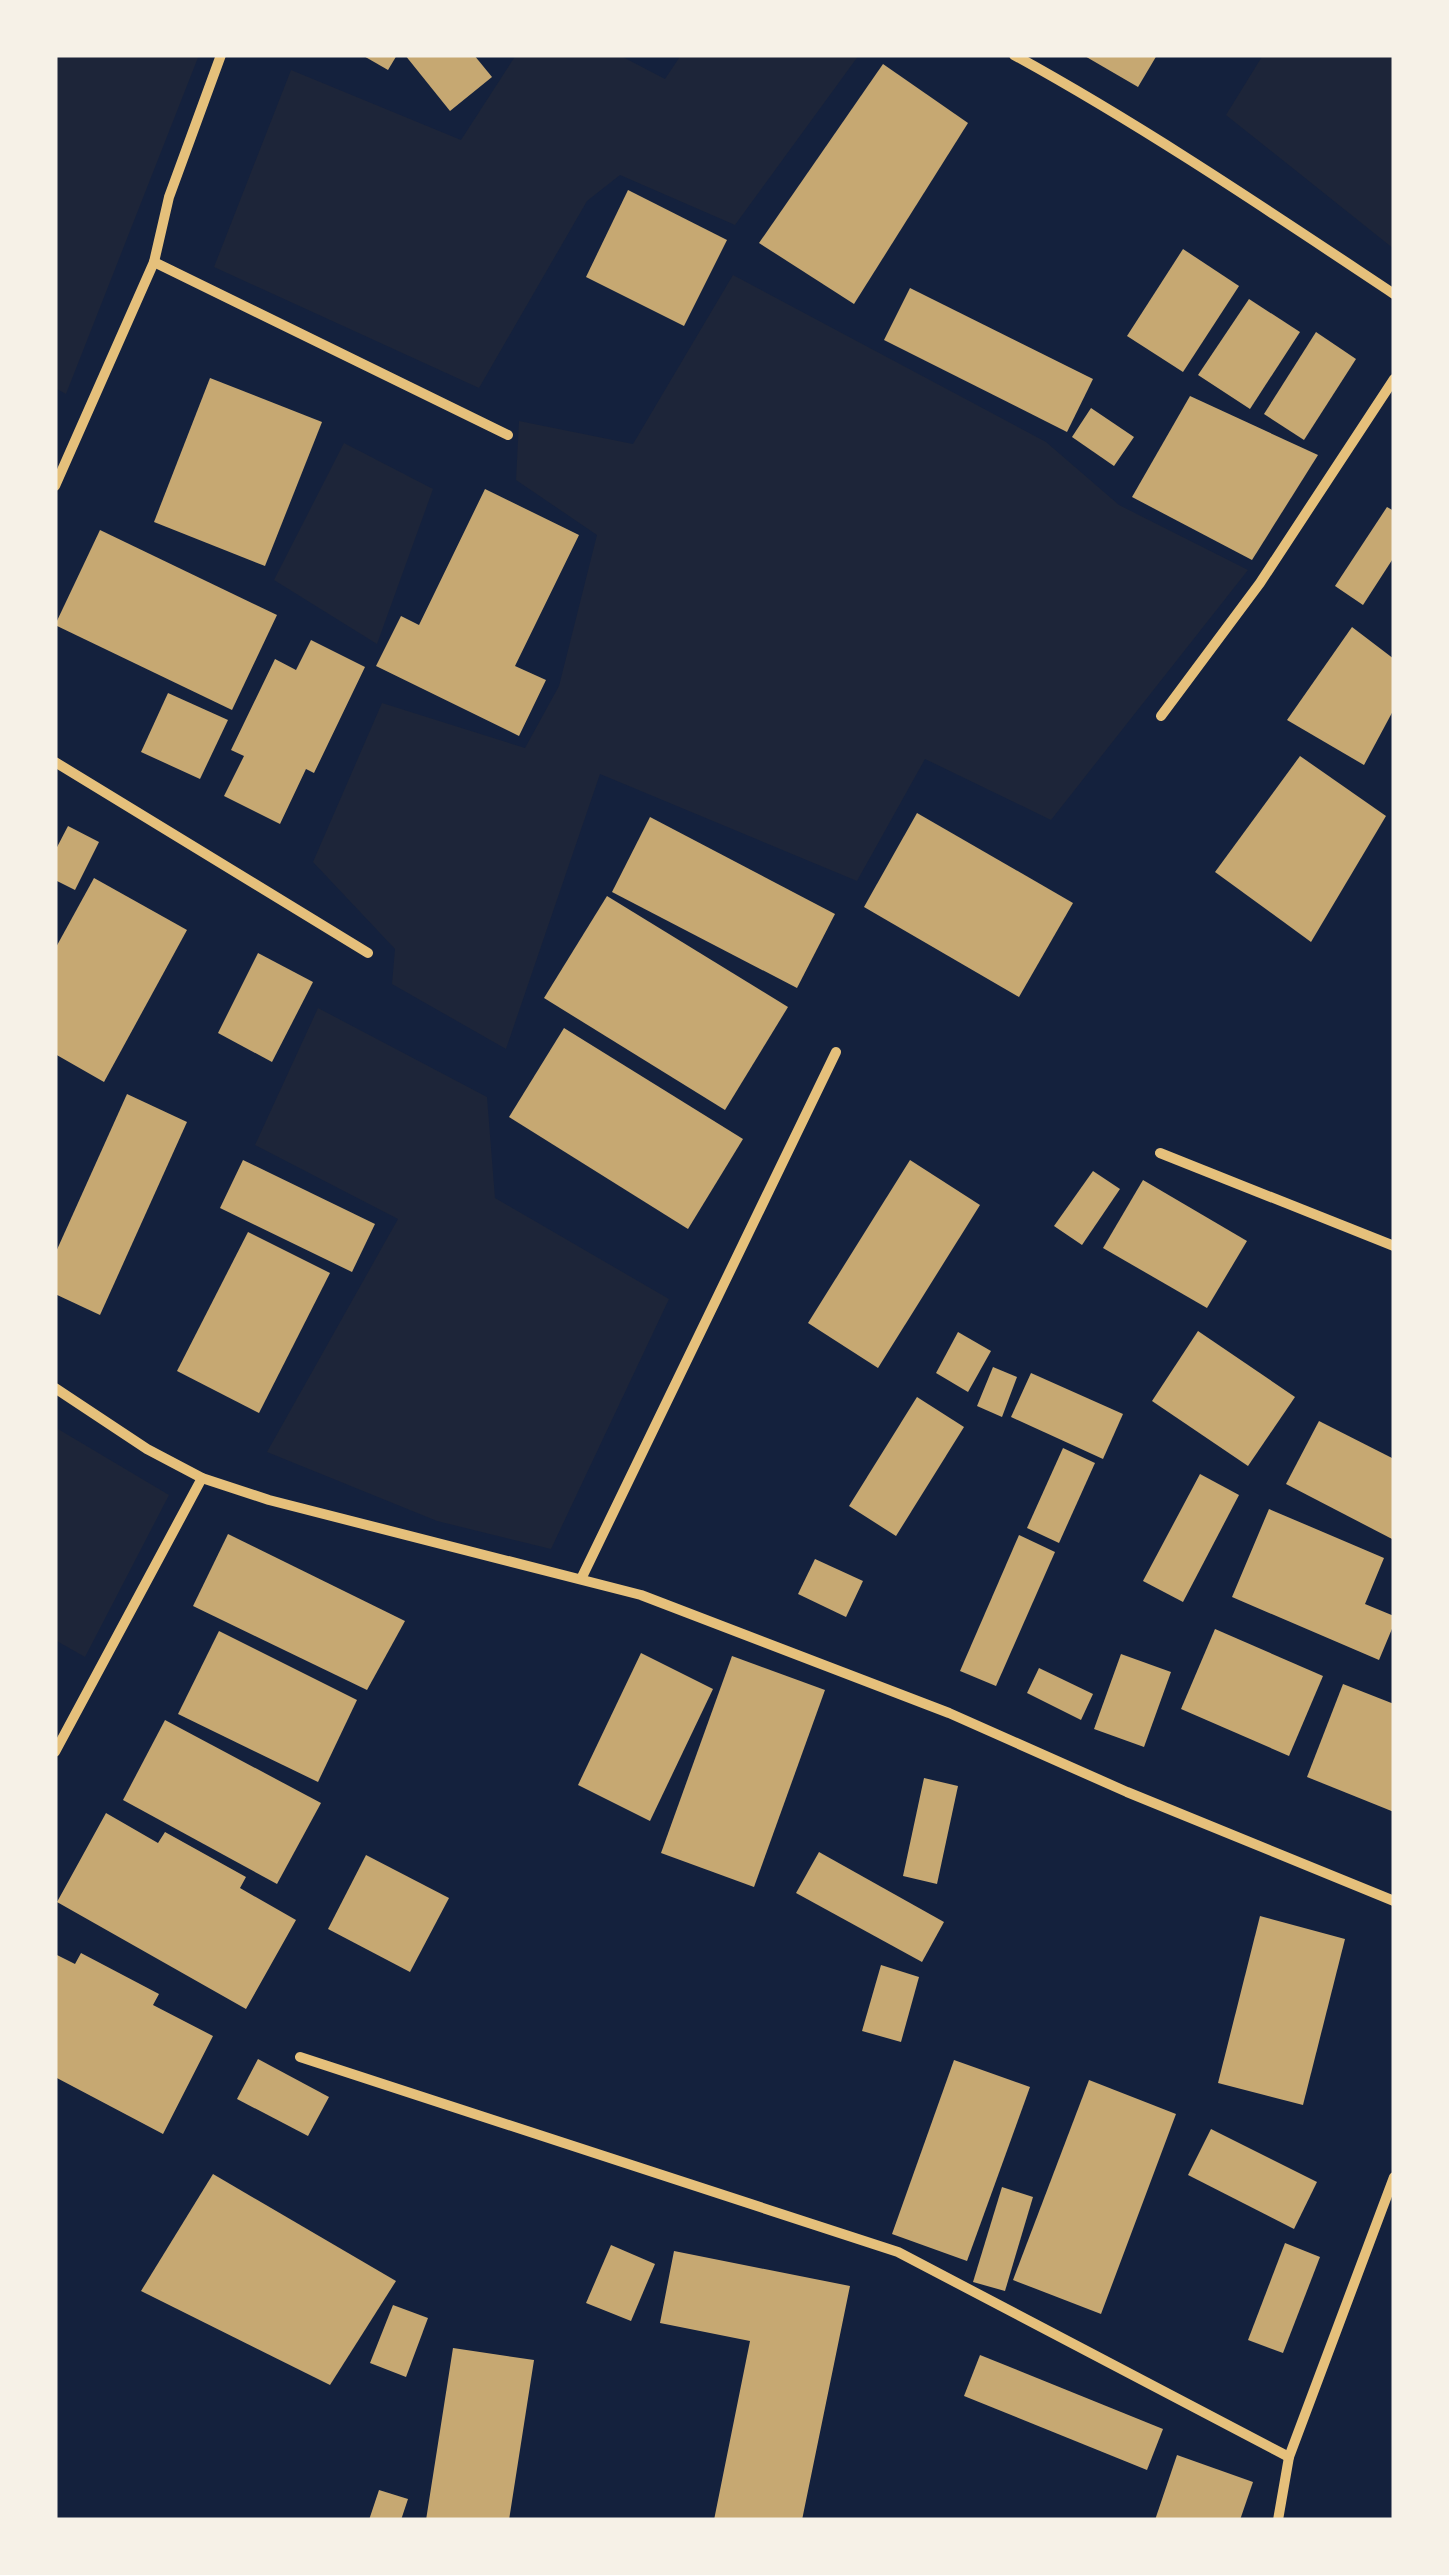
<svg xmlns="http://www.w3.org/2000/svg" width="1449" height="2575" font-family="Merriweather,serif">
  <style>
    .green { fill: #1d2539 }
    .building { fill: #c6a872 }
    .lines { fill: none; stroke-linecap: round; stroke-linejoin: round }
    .minor { stroke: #e5c07b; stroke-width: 10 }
  </style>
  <rect width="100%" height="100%" fill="#14213d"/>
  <g class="green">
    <path d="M55 55H199L66 394 55 388Z"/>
    <path d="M516 55H619L665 79 681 55H859L735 225 620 175 587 201 479 388 214 267 291 70 461 140Z"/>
    <path d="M1263 55H1394V249L1226 115Z"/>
    <path d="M733 275 1046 442 1119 505 1248 570 1051 820 925 759 857 881 600 774 506 1049 392 984 395 949 313 862 382 703 525 748 559 686 597 535 516 480 519 421 633 444Z"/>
    <path d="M344 443 433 489 377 644 274 580Z"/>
    <path d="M318 1008 487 1097 495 1198 669 1299 551 1549 437 1521 267 1452 398 1219 255 1145Z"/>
    <path d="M58 1429 169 1495 85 1657 55 1640V1436Z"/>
  </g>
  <g class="building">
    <path d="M362 55H397L388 70Z"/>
    <path d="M405 55H474L492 77 450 111Z"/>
    <path d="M1083 55H1157L1138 87Z"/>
    <path d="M883 64 968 123 854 304 759 243Z"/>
    <path d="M628 190 727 240 684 326 586 277Z"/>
    <path d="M1183 249 1239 286 1183 372 1127 336Z"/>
    <path d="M910 288 1093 379 1067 432 884 340Z"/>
    <path d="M1249 299 1300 332 1250 409 1198 375Z"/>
    <path d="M1316 332 1356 359 1304 440 1264 414Z"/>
    <path d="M210 378 322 422 265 566 154 522Z"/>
    <path d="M1190 396 1318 455 1252 560 1132 497Z"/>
    <path d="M1091 408 1134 437 1114 466 1072 437Z"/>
    <path d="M485 489 579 535 515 666 546 680 519 736 376 666 401 616 419 625Z"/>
    <path d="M1387 507 1394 511V557L1363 605 1335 586Z"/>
    <path d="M100 530 277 615 232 710 55 625Z"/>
    <path d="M1352 627 1394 659V709L1364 765 1287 720Z"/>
    <path d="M311 640 365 667 314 773 306 769 280 824 224 796 244 756 231 750 275 659 296 670Z"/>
    <path d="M168 693 228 720 200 779 141 752Z"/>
    <path d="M1300 756 1386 816 1311 942 1215 872Z"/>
    <path d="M917 813 1073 903 1019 997 864 907Z"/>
    <path d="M650 817 835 914 797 988 612 892Z"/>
    <path d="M68 826 99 842 75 890 55 880V851Z"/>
    <path d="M94 878 187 930 104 1082 55 1054V949Z"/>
    <path d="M607 896 788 1007 725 1110 544 998Z"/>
    <path d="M258 953 313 982 272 1062 218 1033Z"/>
    <path d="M564 1028 743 1139 688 1229 509 1117Z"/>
    <path d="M127 1094 187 1122 100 1315 55 1294V1254Z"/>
    <path d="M243 1160 375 1224 352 1272 220 1208Z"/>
    <path d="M910 1160 980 1205 878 1368 808 1323Z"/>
    <path d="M1093 1171 1120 1189 1082 1245 1054 1226Z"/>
    <path d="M1143 1180 1247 1241 1207 1308 1103 1248Z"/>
    <path d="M248 1232 330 1273 259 1413 177 1371Z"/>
    <path d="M1198 1331 1295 1397 1248 1466 1152 1401Z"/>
    <path d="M958 1332 991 1351 968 1392 936 1373Z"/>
    <path d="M993 1367 1017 1377 1002 1417 977 1406Z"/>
    <path d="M1031 1373 1123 1414 1103 1459 1011 1417Z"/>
    <path d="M917 1397 964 1427 896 1536 849 1506Z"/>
    <path d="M1319 1421 1394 1459V1540L1286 1484Z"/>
    <path d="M1063 1448 1095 1463 1059 1543 1027 1528Z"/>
    <path d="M1200 1474 1239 1495 1183 1602 1143 1581Z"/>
    <path d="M1269 1509 1384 1558 1365 1604 1394 1616V1624L1379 1660 1232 1597Z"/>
    <path d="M228 1534 405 1621 367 1690 193 1606Z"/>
    <path d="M1019 1535 1055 1552 996 1686 960 1671Z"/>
    <path d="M815 1559 863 1581 846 1617 798 1594Z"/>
    <path d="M1215 1629 1323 1676 1289 1756 1181 1709Z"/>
    <path d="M219 1631 357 1700 318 1782 178 1714Z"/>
    <path d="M641 1653 713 1689 650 1821 578 1785Z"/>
    <path d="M1121 1654 1171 1672 1144 1747 1094 1729Z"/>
    <path d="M732 1656 825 1690 754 1887 661 1853Z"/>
    <path d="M1039 1668 1093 1694 1081 1720 1027 1693Z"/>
    <path d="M1343 1684 1394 1704V1812L1307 1777Z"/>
    <path d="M165 1720 321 1803 277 1884 123 1800Z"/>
    <path d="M924 1778 958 1786 937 1884 903 1876Z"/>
    <path d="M106 1813 158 1843 165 1832 246 1877 240 1888 296 1920 246 2009 57 1902Z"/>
    <path d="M819 1852 944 1922 922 1962 796 1893Z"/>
    <path d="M366 1855 449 1898 410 1972 328 1929Z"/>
    <path d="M1260 1916 1345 1939 1303 2105 1218 2083Z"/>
    <path d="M81 1953 159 1994 153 2005 213 2036 163 2134 55 2077V1954L75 1964Z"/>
    <path d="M881 1965 919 1977 901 2042 862 2031Z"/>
    <path d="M258 2059 329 2097 308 2136 237 2099Z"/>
    <path d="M954 2060 1030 2087 967 2261 892 2234Z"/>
    <path d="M1089 2080 1176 2114 1101 2314 1013 2280Z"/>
    <path d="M1211 2129 1317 2182 1294 2229 1188 2175Z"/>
    <path d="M213 2174 396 2281 330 2385 141 2291Z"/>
    <path d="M1002 2187 1033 2197 1005 2291 973 2282Z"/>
    <path d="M1285 2243 1320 2257 1283 2353 1248 2340Z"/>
    <path d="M611 2245 655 2264 631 2321 586 2303Z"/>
    <path d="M674 2251 850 2286 802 2520H714L750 2341 660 2323Z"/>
    <path d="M393 2305 428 2318 406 2377 370 2363Z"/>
    <path d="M453 2348 534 2360 509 2520H426Z"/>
    <path d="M980 2355 1163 2429 1147 2470 964 2396Z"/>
    <path d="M1177 2455 1253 2482 1240 2520H1155Z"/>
    <path d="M379 2490 408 2499 401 2520H369Z"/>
  </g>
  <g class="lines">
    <g class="minor">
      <path d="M1014 55C1145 127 1269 211 1394 294"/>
      <path d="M154 262 508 435"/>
      <path d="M55 486 154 262 169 197 221 55"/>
      <path d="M1161 716 1260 583 1394 379"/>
      <path d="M55 762 368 953"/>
      <path d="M1160 1153 1394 1246"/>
      <path d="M55 1388 147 1449 202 1478 269 1500 641 1595 949 1713 1127 1792 1394 1901"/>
      <path d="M582 1577 836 1052"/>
      <path d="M55 1752 202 1478"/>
      <path d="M300 2057 898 2252 1289 2457"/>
      <path d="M1278 2520 1289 2457 1394 2177"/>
    </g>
  </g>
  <rect width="1449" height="2575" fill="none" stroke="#f6f1e7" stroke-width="115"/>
</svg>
